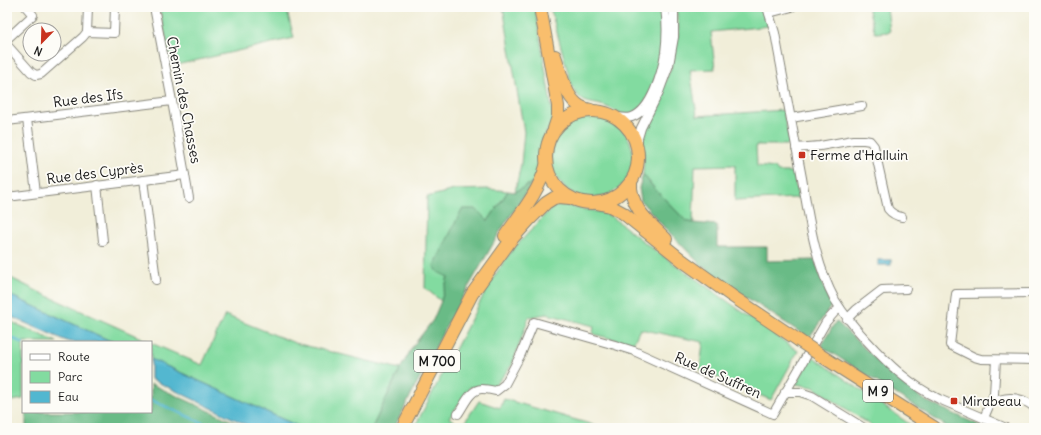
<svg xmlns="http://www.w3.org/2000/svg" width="1041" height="435" font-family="Delius,sans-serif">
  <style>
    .green { fill: #82dba0; stroke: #4f7c5e }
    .forest { fill: #69bb86; stroke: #426c51 }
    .water { fill: #52b7d0; stroke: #376a76 }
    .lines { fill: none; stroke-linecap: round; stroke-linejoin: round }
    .stream { stroke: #52b7d0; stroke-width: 2.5 }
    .minor-casing { stroke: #86857a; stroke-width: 10 }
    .highway-casing { stroke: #86857a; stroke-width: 14 }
    .minor { stroke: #fff; stroke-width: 8 }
    .highway { stroke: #f9be6d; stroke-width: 12 }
    .highway-bridge-casing { stroke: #86857a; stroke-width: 14; stroke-linecap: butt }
    .highway-bridge { stroke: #f9be6d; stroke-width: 12 }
    .poi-dot { fill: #c8321e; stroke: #fdfcf7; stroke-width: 1.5 }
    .labels { text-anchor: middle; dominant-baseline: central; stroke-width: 3.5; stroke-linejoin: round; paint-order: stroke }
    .shield { fill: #fdfcf7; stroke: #605f5e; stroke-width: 1 }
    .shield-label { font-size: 13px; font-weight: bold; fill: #1c1c1c }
    .street-label { font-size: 14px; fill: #1c1c1c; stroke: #fdfcf7 }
    .poi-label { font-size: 14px; fill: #1c1c1c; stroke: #fdfcf7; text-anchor: start }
  </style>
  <rect width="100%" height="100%" fill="#fdfcf7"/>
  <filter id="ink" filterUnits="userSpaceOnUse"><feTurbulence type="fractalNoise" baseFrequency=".025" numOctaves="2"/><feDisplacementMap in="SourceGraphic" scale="8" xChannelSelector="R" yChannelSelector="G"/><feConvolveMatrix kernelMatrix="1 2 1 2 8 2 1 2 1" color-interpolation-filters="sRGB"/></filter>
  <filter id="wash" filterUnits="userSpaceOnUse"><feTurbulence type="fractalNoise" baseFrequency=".012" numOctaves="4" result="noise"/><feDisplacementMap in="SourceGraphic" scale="16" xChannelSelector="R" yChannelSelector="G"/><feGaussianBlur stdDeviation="0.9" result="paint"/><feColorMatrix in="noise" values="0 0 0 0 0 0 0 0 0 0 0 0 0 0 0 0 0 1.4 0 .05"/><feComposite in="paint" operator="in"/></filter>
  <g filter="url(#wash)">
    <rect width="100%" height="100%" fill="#f1eed9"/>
    <g class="green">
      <path d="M159 7H286L294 38 172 66Z"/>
      <path d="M503 7H535L553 116V124L547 131 542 142 539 170 533 182 515 192 521 164 524 132Z"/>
      <path d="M550 7H661C662 17 663 27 662 38 661 57 653 108 630 114 622 116 615 110 607 107 588 100 584 107 572 87Z"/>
      <path d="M676 7H760L769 26 711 32 715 69 690 70 697 116 783 110 790 145H756L757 166 775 168 778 172H793L798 198 735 201V165L695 166 693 223 686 221 654 188 643 174 644 153 642 133 671 68 679 31Z"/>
      <path d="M868 7H887L890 32 875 33Z"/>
      <circle cx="592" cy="157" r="41"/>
      <path d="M488 189 508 191 488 221 438 272 448 276 441 301 425 288 427 197 454 190Z"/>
      <path d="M559 205H565L577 208 600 212 608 215 615 219 649 246 798 351 771 400 700 370 703 342 640 329 633 344 593 334 594 326 547 314 529 317 512 365 494 387H470L449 418 462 426 479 401 500 408 504 399 604 428H414L480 302C490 283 501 264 515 247 522 240 529 232 536 225 542 218 550 207 559 205Z"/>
      <path d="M7 276 39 292 150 342H113L7 294Z"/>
      <path d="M225 315 295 343 400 369 372 428H302L151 359V343L202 365Z"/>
      <path d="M7 320 57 342H23V399L12 401 7 400Z"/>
      <path d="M812 356 915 428H875L813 387 796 384Z"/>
    </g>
    <g class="forest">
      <path d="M643 174 654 188 686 221 693 223 717 225V247H767V261L815 260 831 306 809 338 746 297 702 266 663 226 641 201 639 188Z"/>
      <path d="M533 182 501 230 448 323 394 428H372L400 369 413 346 433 320 441 301 448 277 438 272 434 266 462 209H476L488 221 508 191 515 192Z"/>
      <path d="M836 321 899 381 926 401 985 428H949L821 346Z"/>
      <path d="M151 384 247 428H26V412H151Z"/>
    </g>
    <g class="water">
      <rect x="878" y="260" width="13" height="5"/>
      <path d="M7 294 113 342H69L7 315Z"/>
      <path d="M151 359 302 428H253L151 379Z"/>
    </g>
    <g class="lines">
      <g class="stream">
        <path d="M7 336 23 343"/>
        <path d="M151 400 214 428"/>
      </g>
    </g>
  </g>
  <g filter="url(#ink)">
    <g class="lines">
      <g class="minor-casing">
        <g id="minor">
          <path d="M154 7 172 101 189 198"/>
          <path d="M767 7 775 33 778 50C786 93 794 135 802 178 809 219 815 263 835 300 844 315 855 328 867 341 888 364 910 385 939 399L1006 428"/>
          <path d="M769 13 792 7"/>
          <path d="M87 32 114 33 115 7"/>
          <path d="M7 39 33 15 26 7"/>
          <path d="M7 45 31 72 36 75 41 74 83 37 87 32 88 7"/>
          <path d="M613 116C619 117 626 119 632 117 652 110 662 72 665 53 667 38 667 22 665 7"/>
          <path d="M791 118 862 106"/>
          <path d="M27 119 36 193"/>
          <path d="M7 121 172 101"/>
          <path d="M796 148 820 146 853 140H864L870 141 874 146 888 209C892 214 896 216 902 217"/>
          <path d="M638 150V138L641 128 659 92 669 65 674 37V7"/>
          <path d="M143 180 156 280"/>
          <path d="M97 185 103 241"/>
          <path d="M7 197 185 175"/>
          <path d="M1034 293 956 294 950 345 974 357 981 359 1034 360"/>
          <path d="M847 319 856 310 882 290 906 289"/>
          <path d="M785 392H800L812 396 864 428"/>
          <path d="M990 404C1006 395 1020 396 1034 407"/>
          <path d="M458 414C464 406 470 389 482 389 487 389 491 390 496 391L505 384 521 354 534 322 615 345 634 351 773 414 826 322 834 313 840 308"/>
          <path d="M984 418 994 394 996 360"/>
        </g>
      </g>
      <g class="highway-casing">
        <g id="highway">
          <path d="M540 7 558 106V117L554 129"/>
          <path d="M555 56C560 70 565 95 577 104 581 108 586 109 591 110"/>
          <circle cx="592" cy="157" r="46"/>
          <path d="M631 181C629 207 649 222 666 239"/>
          <path d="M597 203 610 206 623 213 683 261 732 296 798 340"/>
          <path d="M505 236C520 214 539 192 546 166"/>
          <path d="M820 355 935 428"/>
          <path d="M402 428 472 294 511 240 529 220 546 203 554 198 559 197 570 198"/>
        </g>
      </g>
      <use href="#minor" class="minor"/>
      <use href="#highway" class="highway"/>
      <g class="highway-bridge-casing">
        <path id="highway-bridge" d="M798 340 820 355"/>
      </g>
      <use href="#highway-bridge" class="highway-bridge"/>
    </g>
  </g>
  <g class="poi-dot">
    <rect x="798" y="151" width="8" height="8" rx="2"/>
    <rect x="950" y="397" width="8" height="8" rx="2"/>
  </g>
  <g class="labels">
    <g class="shield">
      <rect x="414" y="350" width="46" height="22" rx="3"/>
      <rect x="863" y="380" width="30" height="22" rx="3"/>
    </g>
    <g class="shield-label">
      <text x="437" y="361">M 700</text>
      <text x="878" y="391">M 9</text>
    </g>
    <g class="street-label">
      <text transform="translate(88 98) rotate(-7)">Rue des Ifs</text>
      <text transform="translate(184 100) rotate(79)">Chemin des Chasses</text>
      <text transform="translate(95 173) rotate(-7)">Rue des Cyprès</text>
      <text transform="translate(718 375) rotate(24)">Rue de Suffren</text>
    </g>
    <g class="poi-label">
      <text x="810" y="155">Ferme d'Halluin</text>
      <text x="962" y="401">Mirabeau</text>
    </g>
  </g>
  <rect width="1041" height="435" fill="none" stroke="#fdfcf7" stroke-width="24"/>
  <rect x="22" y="341" width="130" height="72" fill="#fdfcf7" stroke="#a3a29f"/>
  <rect x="30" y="354" width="20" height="6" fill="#ffffff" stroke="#a3a29f"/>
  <text x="58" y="361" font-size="12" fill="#1c1c1c">Route</text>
  <rect x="30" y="371" width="20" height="12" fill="#82dba0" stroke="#a3a29f"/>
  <text x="58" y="381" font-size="12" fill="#1c1c1c">Parc</text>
  <rect x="30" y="391" width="20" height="12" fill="#52b7d0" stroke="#a3a29f"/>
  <text x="58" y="401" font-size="12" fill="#1c1c1c">Eau</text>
  <g transform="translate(42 42) rotate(203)"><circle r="19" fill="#fdfcf7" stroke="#a3a29f"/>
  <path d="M0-3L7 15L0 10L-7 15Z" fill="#c8321e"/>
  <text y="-6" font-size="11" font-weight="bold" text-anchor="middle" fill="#1c1c1c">N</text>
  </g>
</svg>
